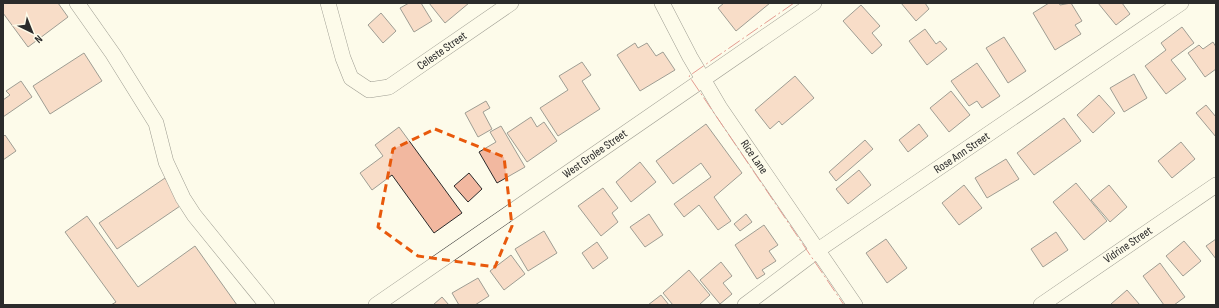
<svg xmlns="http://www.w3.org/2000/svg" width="1219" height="308" font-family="'Sofia Sans Condensed',sans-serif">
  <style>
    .building { fill: #f2b8a0; stroke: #2b2b2b }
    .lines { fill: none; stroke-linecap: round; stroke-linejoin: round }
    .minor-casing { stroke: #2b2b2b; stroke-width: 16 }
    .minor { stroke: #fdfbea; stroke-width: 15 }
    .power { stroke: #c62828; stroke-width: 1; stroke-dasharray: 14 3 2 3; stroke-linecap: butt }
    .marked { fill: none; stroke: #e8590c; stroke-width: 3; stroke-dasharray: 8 5; stroke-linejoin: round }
    .labels { text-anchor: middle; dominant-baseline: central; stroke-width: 3; stroke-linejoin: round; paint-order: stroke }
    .street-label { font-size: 12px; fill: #2b2b2b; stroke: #fdfbea }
  </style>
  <rect width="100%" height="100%" fill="#fdfbea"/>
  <g class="building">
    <path d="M3 3H58L68 17 28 47 3 13Z"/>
    <path d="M409 3H421L432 21 414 32 400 8Z"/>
    <path d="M429 3H469L445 23Z"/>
    <path d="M724 3H770L736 31 718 8Z"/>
    <path d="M901 3H925L929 9 916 21Z"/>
    <path d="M1049 3H1059L1060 5 1071 3 1082 21 1075 25 1081 34 1055 50 1033 13Z"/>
    <path d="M1098 3H1122L1130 14 1116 25Z"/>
    <path d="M861 5 880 26 872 33 882 45 872 54 843 21Z"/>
    <path d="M381 13 396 31 383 43 368 25Z"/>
    <path d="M1182 27 1194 43 1171 60 1186 79 1166 94 1145 66 1166 50 1161 43Z"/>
    <path d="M925 29 936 44 940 41 947 49 927 65 909 41Z"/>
    <path d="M1004 37 1026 71 1008 83 986 48Z"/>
    <path d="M1213 42 1216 47V69L1205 77 1188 53 1199 45 1203 49Z"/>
    <path d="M635 43 638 48 647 43 656 56 663 52 675 70 640 91 617 55Z"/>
    <path d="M84 53 102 81 50 114 33 86Z"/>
    <path d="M582 62 591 75 582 81 600 109 558 136 540 108 568 90 559 76Z"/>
    <path d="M977 63 1000 96 982 108 977 101 969 106 951 81Z"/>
    <path d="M1134 74 1147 98 1124 112 1110 88Z"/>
    <path d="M795 76 814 98 782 125 779 121 770 129 755 110Z"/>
    <path d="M21 81 32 97 3 117V100L10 95 6 91Z"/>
    <path d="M951 91 970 115 949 132 930 108Z"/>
    <path d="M1099 95 1115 113 1093 133 1077 115Z"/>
    <path d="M486 101 490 108 483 112 492 129 478 137 465 113Z"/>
    <path d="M1206 105 1216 117V137L1196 113Z"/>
    <path d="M531 117 537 127 544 122 557 141 527 162 507 133Z"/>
    <path d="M1064 118 1081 141 1034 175 1017 153Z"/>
    <path d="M706 124 742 173 714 197 731 221 718 230 699 205 684 217 674 204 711 177 701 163 673 184 656 161Z"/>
    <path d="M919 124 928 136 908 152 899 140Z"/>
    <path d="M501 126 525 167 497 183 479 152 496 142 490 132Z"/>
    <path d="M399 127 462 213 434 233 392 175 372 190 360 173 383 156 375 145Z"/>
    <path d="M5 135 16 151 3 160V137Z"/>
    <path d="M865 140 873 149 836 181 829 172Z"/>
    <path d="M1181 142 1195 159 1172 178 1158 161Z"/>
    <path d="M1006 159 1019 179 987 198 975 178Z"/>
    <path d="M640 162 656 182 631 202 616 182Z"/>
    <path d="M859 170 871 185 848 204 836 189Z"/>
    <path d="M469 173 482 189 468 202 454 186Z"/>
    <path d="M165 178 183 204 117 249 99 223Z"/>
    <path d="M1076 183 1107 221 1084 240 1053 202Z"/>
    <path d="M964 185 982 208 959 225 942 203Z"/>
    <path d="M1109 185 1127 207 1110 222 1091 200Z"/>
    <path d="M603 188 618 208 612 213 618 222 601 236 578 206Z"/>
    <path d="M649 214 663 235 645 247 630 227Z"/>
    <path d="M746 214 752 222 740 231 734 224Z"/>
    <path d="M87 216 138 287 195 246 237 305H111L116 302 65 232Z"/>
    <path d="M764 225 778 245 769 251 776 261 762 270 765 274 757 279 735 245Z"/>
    <path d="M544 231 557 253 528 271 515 249Z"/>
    <path d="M1056 232 1068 250 1043 267 1031 249Z"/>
    <path d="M886 239 907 268 887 283 866 253Z"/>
    <path d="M1216 239V259L1206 246Z"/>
    <path d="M1184 241 1201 261 1183 276 1166 256Z"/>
    <path d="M597 242 608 258 593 269 582 253Z"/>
    <path d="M511 255 525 274 504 290 490 271Z"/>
    <path d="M721 262 732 276 723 283 732 294 720 304 700 280Z"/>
    <path d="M1160 263 1185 297 1174 305H1164L1143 276Z"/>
    <path d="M689 270 710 295 699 305H673L663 293Z"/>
    <path d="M478 278 489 296 475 305H459L452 293Z"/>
    <path d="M1127 290 1140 305H1112L1111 304Z"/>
    <path d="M661 295 669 305H648Z"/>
    <path d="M442 297 449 305H433Z"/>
  </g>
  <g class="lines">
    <g class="minor-casing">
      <g id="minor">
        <path d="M77 3 113 54 156 123 166 162 183 198 194 215 267 305"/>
        <path d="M328 3 343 58 351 78 369 90 389 87 511 3"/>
        <path d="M662 3 690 57 720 108 855 305"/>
        <path d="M376 305 814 3"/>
        <path d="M745 305 818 250 1181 3"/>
        <path d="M1041 305 1216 185"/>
      </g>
    </g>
    <use href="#minor" class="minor"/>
    <path class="power" d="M794 3 689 76 844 305"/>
  </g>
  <path d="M0 0H1219V308H0ZM435 129 504 157 512 226 495 267 418 256 378 227 393 149Z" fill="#fdfbea" fill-opacity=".55" fill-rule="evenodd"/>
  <path class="marked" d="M435 129 504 157 512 226 495 267 418 256 378 227 393 149Z"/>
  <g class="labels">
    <g class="street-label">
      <text transform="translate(442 51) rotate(-35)">Celeste Street</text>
      <text transform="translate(962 153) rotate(-34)">Rose Ann Street</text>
      <text transform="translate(595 154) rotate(-35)">West Grolee Street</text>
      <text transform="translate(754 157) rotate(55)">Rice Lane</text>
      <text transform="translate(1128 245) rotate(-34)">Vidrine Street</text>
    </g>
  </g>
  <rect width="1219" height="308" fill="none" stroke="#2b2b2b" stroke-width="8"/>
  <g transform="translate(32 32) rotate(137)" stroke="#fdfbea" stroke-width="3" paint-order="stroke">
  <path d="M0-3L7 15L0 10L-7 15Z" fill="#2b2b2b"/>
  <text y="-6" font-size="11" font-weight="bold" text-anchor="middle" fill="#2b2b2b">N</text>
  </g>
</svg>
